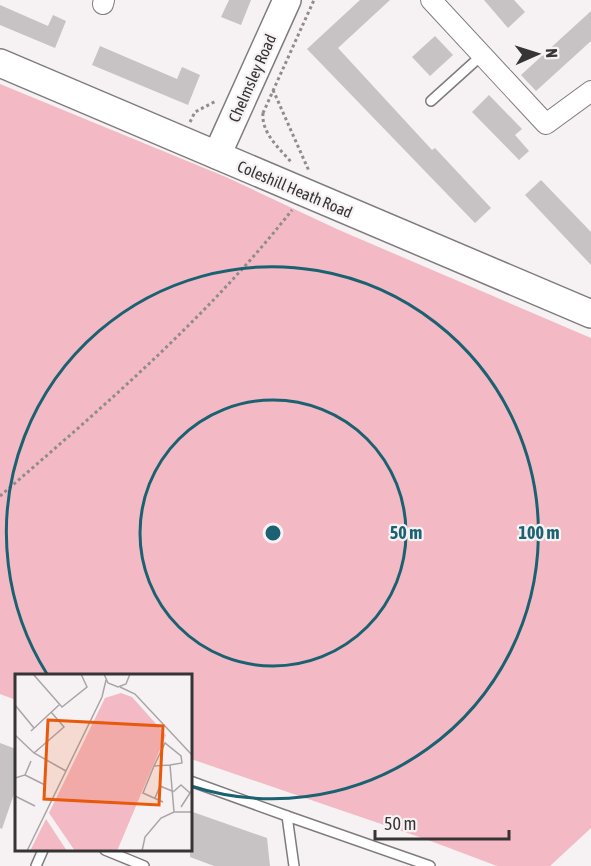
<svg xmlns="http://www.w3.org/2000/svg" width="591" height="866" font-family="'Asap Condensed',sans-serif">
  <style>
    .green { fill: #f3b9c4 }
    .building { fill: #c7c2c3 }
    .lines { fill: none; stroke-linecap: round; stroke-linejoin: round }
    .lane-casing { stroke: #807c7d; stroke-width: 12 }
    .street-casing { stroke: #807c7d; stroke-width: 22 }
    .secondary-casing { stroke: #807c7d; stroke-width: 30 }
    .path { stroke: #8f8c8d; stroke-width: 3; stroke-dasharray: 3 3; stroke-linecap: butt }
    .lane { stroke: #fff; stroke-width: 9 }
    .street { stroke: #fff; stroke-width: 20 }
    .secondary { stroke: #fff; stroke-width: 27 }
    .ring { fill: none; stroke: #1a6171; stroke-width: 3 }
    .labels { text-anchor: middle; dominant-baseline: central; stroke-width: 4.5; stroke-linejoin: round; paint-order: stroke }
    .street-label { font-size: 16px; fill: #363435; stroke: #f6f1f2 }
    .inset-road { fill: none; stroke: #a9a5a6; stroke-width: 1.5 }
    .view { fill: #e8590c; fill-opacity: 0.15; stroke: #e8590c; stroke-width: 3 }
    .inset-edge { fill: none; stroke: #363435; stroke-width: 3 }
    .centre { fill: #1a6171; stroke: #f6f1f2; stroke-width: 3 }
    .ring-label { font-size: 18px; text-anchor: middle; font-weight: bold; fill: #1a6171; stroke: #f6f1f2; stroke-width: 4.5; stroke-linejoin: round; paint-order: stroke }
  </style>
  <rect width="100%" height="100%" fill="#f6f1f2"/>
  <path class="green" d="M0 84 226 177 339 230 591 338V828L550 866H497L428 840 191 759 190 676H16V700L0 694Z"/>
  <g class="building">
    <path d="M229 0H251L241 25 221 17Z"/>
    <path d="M360 0H390L338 48 432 150 435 148 491 208 475 223 307 49Z"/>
    <path d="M484 0H514L525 12 508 28Z"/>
    <path d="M0 5 48 26 53 15 66 21 55 48 0 25Z"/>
    <path d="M591 11V41L536 91 521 75Z"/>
    <path d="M435 36 453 55 430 76 412 57Z"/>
    <path d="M100 46 177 79 182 67 200 75 188 105 92 65Z"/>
    <path d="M489 95 522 129 515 135 529 151 519 160 472 112Z"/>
    <path d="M541 180 591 232V265L525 195Z"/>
    <path d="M0 743 16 749V788L2 829 0 828Z"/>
    <path d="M190 811 267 838 270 866H214L190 857Z"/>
  </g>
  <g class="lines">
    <g class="lane-casing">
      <g id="lane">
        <path d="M431 101 482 55"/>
        <path d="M190 781 287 816"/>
        <path d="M105 850 144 866"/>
        <path d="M36 866 43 850"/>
        <path d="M294 866 287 816 430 866"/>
      </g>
    </g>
    <g class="street-casing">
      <g id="street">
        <path d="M431 0 546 124 591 91"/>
        <path d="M103 4 104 0"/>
      </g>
    </g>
    <g class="secondary-casing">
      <g id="secondary">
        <path d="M0 63 591 314"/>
        <path d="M217 155 287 0"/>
      </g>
    </g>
    <g class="path">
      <path d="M273 90 309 171"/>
      <path d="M263 113C261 133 280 149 292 163"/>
      <path d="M263 113 314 0"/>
      <path d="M190 122 195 112 216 101"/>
      <path d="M0 496C103 407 208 317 292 210"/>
    </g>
    <use href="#lane" class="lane"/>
    <use href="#street" class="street"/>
    <use href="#secondary" class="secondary"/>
  </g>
  <g class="ring">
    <circle cx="273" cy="533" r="133"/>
    <path d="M47 674A266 266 0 1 1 191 786"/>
  </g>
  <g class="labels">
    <g class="street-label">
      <text transform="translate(252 78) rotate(-66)">Chelmsley Road</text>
      <text transform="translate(295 189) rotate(23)">Coleshill Heath Road</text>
    </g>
  </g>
  <g transform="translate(15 674)">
    <rect width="177" height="177" fill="#f6f1f2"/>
    <path d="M106 19 117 23 151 61 102 177H60L34 139 90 24ZM31 145 52 177H15Z" fill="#f3b9c4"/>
    <path class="inset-road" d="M18 0 47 33 72 13 66 0M89 0 93 9 103 13 111 10 115 0M105 13 120 20 177 81M0 31 19 54M16 57 44 31M0 61 19 79 51 97M19 79 49 53 36 38M155 91 167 89 166 82 150 69 139 92 155 91 159 138M139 92 128 119 148 128M10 101 30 111M0 109V104L10 101 16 87M158 118 166 111 175 119M0 122 20 132M140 124 145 112 157 117M166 133 177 116M12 177 87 23 91 6M127 177 130 163 146 144 159 138H177"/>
    <path class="view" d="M33 46 148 52 144 131 29 125Z"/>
    <rect width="177" height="177" class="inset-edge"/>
  </g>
  <circle cx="273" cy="533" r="9" class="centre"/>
  <g class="ring-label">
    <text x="406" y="539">50 m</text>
    <text x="539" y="539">100 m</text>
  </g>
  <g transform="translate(537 54) rotate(87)" stroke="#f6f1f2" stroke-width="4.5" paint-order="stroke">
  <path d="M0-4.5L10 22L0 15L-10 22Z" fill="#363435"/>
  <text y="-9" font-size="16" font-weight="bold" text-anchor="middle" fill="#363435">N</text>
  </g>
  <path d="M375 830v9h134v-9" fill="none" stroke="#363435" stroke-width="3"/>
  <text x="384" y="830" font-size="18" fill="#363435" stroke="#f6f1f2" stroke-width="4.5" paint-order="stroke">50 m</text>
</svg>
